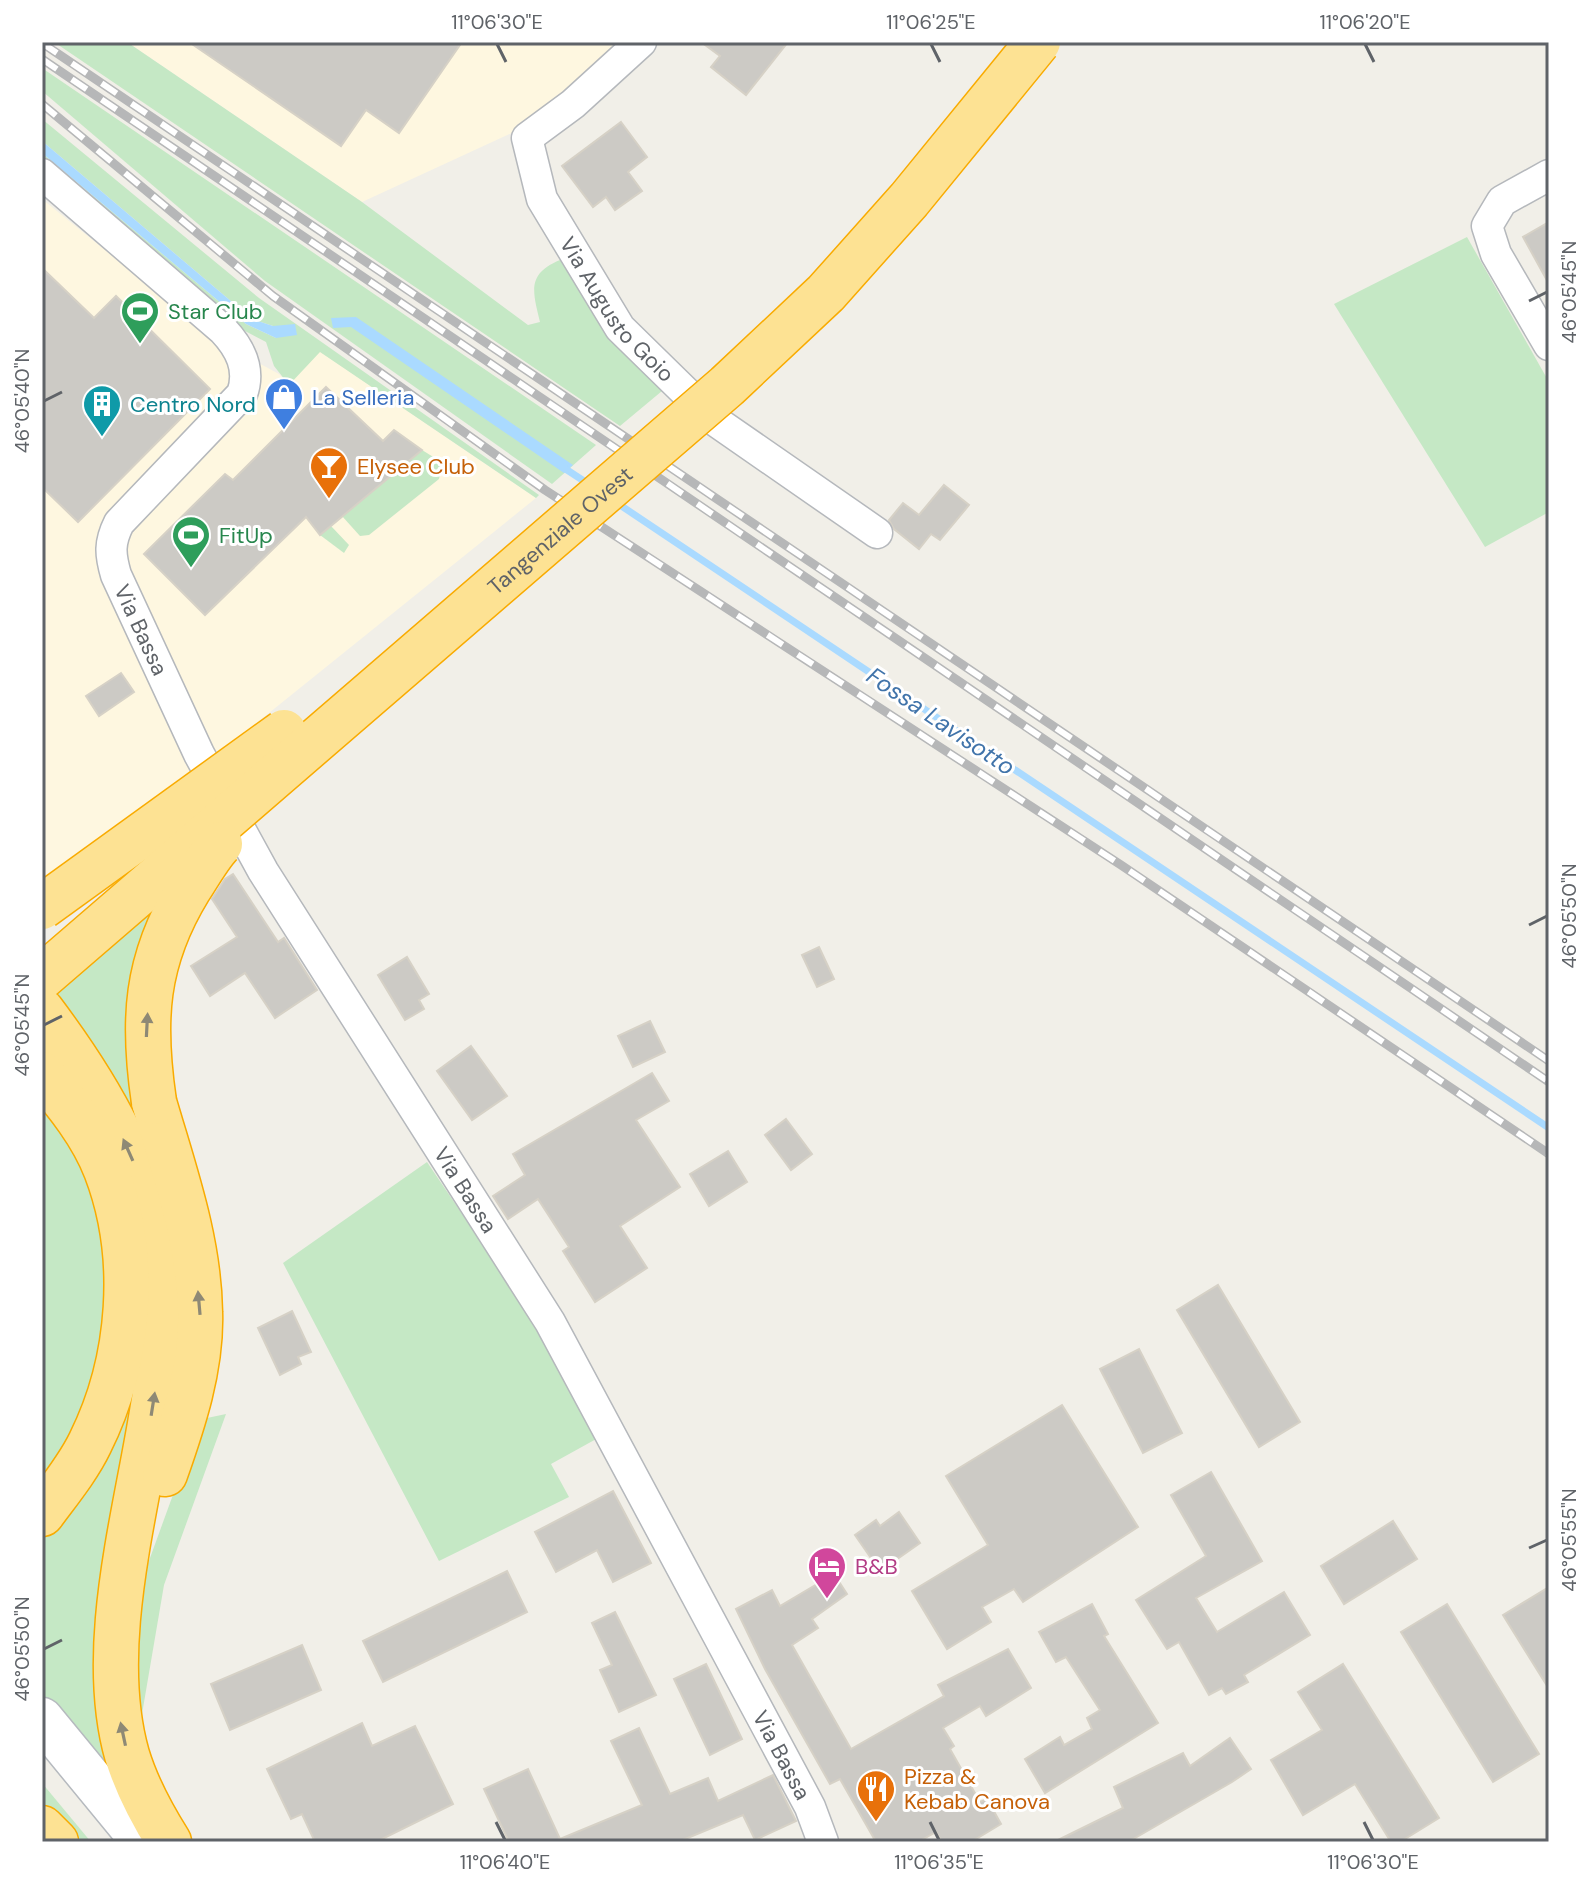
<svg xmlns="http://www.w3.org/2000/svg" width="1591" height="1884" font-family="'DM Sans',sans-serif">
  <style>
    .commercial { fill: #fef7e0 }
    .green { fill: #c5e8c5 }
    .water { fill: #aadaff }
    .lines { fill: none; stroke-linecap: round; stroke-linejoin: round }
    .stream { stroke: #aadaff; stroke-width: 7 }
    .building { fill: #cccac5; stroke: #d6d1c6; stroke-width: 2 }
    .street-casing { stroke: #b5b8bc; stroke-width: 33 }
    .secondary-casing { stroke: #b6babf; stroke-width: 45 }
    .highway-casing { stroke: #f9ab00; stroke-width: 47 }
    .street { stroke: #fff; stroke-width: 30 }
    .secondary { stroke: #fff; stroke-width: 42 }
    .highway { stroke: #fde293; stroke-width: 44 }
    .rail-casing { stroke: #b6b7b8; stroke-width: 9 }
    .rail { stroke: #fff; stroke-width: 6; stroke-dasharray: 18; stroke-linecap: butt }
    .highway-bridge-casing { stroke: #f9ab00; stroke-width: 47; stroke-linecap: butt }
    .highway-bridge { stroke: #fde293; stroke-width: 44 }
    .oneway { fill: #8e8975 }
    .ticks { fill: none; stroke: #5f6368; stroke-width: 3 }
    .labels { text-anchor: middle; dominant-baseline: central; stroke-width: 6; stroke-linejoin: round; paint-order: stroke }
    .street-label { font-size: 22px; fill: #5f6368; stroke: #fff }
    .leisure-label { font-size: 22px; fill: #27864d; stroke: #fff; text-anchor: start }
    .shop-label { font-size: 22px; fill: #366cbe; stroke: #fff; text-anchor: start }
    .culture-label { font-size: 22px; fill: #0d838f; stroke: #fff; text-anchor: start }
    .food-label { font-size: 22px; fill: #c56008; stroke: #fff; text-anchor: start }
    .hotel-label { font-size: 22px; fill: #b23c85; stroke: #fff; text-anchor: start }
    .water-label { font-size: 24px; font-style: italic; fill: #4174aa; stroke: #fff }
    .neatline { fill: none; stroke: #5f6368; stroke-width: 3 }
    .ticks-label { font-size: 20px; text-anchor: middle; fill: #5f6368 }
  </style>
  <rect width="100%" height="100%" fill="#f1efe8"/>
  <g class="commercial">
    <path d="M127 42H628L527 126 362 202Z"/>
    <path d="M42 199 216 340 279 374 289 384 319 351 536 498 193 774 42 886Z"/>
  </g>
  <g class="green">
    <path d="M54 42H127L362 202 528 325 540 322C533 292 526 274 560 260L668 386 620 426Z"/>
    <path d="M42 68 596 445 552 484 265 281 42 91Z"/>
    <path d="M42 119 259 298 539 495 536 498 320 352 289 385 274 366 266 342 245 331 42 166V153L246 324 276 338 273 326 252 319 42 141Z"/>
    <path d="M1467 237 1549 382V512L1485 547 1334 304Z"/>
    <path d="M422 450 443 463 439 479 369 535 360 536 342 516Z"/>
    <path d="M331 526 349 545 344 553 320 535Z"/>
    <path d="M172 888 153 1149 43 997Z"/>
    <path d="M42 1032C154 1180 166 1295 131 1473 121 1526 102 1580 101 1635 100 1687 111 1734 123 1784L121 1791 42 1696V1539C142 1422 168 1263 93 1125 85 1110 44 1064 42 1057 40 1050 42 1040 42 1032Z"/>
    <path d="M42 1093 76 1147 104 1221 108 1358 42 1500Z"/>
    <path d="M427 1162 540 1329 598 1438 551 1464 569 1497 439 1561 283 1263Z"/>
    <path d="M197 1409 207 1418 226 1414 164 1585 142 1714V1741L129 1710 142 1580 182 1470Z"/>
    <path d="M42 1783 91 1842H74L42 1810Z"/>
  </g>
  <g class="water">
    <path d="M42 141 252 319 273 326 295 324 297 335 276 338 246 324 42 153Z"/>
    <path d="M356 317 573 465 564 473 351 327 333 328 331 318Z"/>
  </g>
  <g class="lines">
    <g class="stream">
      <path d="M561 466 590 485"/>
      <path d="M614 501 1549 1128"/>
    </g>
  </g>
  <g class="building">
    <path d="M189 42H462L399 133 366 110 341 146Z"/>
    <path d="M701 42H788L746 95 711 67 720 56Z"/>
    <path d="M621 122 647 157 628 172 642 191 615 210 606 197 593 207 562 166Z"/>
    <path d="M1549 222V284L1523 237Z"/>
    <path d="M42 268 94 318 116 296 210 389 78 522 42 487Z"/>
    <path d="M326 387 383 441 394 430 422 450 320 535 306 517 205 615 144 554 225 474 233 480Z"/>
    <path d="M944 485 969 505 940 540 931 534 919 549 894 529 889 520 903 503 919 515Z"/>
    <path d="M121 673 134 692 99 716 86 696Z"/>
    <path d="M233 874 278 942 284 938 317 990 275 1018 245 973 210 996 191 966 237 937 212 899 225 879Z"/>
    <path d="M819 947 834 979 817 987 802 955Z"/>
    <path d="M407 957 429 994 419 1000 424 1009 405 1020 378 975Z"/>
    <path d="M650 1021 665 1052 633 1067 618 1036Z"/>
    <path d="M471 1046 507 1096 472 1120 437 1071Z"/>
    <path d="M652 1073 669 1101 636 1120 680 1187 620 1226 647 1268 595 1302 563 1251 569 1247 538 1199 508 1219 493 1196 525 1175 513 1154Z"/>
    <path d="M786 1119 812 1154 791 1170 765 1135Z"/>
    <path d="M728 1151 747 1182 709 1206 690 1174Z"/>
    <path d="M1218 1285 1300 1422 1259 1447 1177 1310Z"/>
    <path d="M292 1311 311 1352 298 1357 301 1364 280 1375 258 1328Z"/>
    <path d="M1139 1349 1182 1433 1143 1453 1100 1369Z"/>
    <path d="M1062 1405 1138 1527 1023 1602 1014 1589 982 1607 991 1622 947 1649 912 1591 988 1545 946 1476Z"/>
    <path d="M1211 1472 1262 1561 1196 1598 1217 1632 1284 1592 1310 1635 1244 1675 1248 1682 1226 1694 1222 1688 1209 1695 1179 1642 1167 1649 1136 1600 1206 1556 1171 1495Z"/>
    <path d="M613 1491 651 1563 613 1582 597 1550 556 1572 535 1532Z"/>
    <path d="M899 1512 920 1543 880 1571 855 1535 876 1520 880 1526Z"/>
    <path d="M1393 1521 1417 1559 1344 1604 1321 1566Z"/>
    <path d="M507 1571 527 1612 383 1682 363 1641Z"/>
    <path d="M834 1574 847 1594 812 1619 818 1628 792 1645 851 1749 944 1696 938 1685 1008 1649 1031 1688 986 1716 980 1706 943 1728 954 1746 950 1749 980 1802 987 1799 1001 1824 971 1842H942L936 1832 918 1842H876L840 1779 830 1784 765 1669 736 1609 772 1590 780 1606Z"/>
    <path d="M1549 1587V1689L1503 1615Z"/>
    <path d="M1092 1604 1108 1634 1104 1636 1158 1723 1045 1793 1025 1759 1060 1737 1064 1745 1092 1729 1087 1718 1100 1710 1066 1657 1056 1662 1039 1632Z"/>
    <path d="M1447 1604 1539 1754 1493 1782 1401 1632Z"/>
    <path d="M615 1612 656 1695 619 1712 600 1670 612 1665 592 1623Z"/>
    <path d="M302 1645 321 1690 230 1730 211 1684Z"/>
    <path d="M706 1664 742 1739 710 1755 674 1679Z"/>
    <path d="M1343 1664 1439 1818 1400 1842H1391L1355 1784 1303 1815 1271 1760 1322 1730 1298 1692Z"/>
    <path d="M362 1723 372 1746 415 1726 453 1804 376 1842H315L302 1814 291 1819 267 1769Z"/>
    <path d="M639 1728 670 1794 708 1778 718 1801 773 1775 796 1821 755 1840 743 1815 678 1842H509L484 1789 528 1769 560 1839 642 1805 611 1741Z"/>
    <path d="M1230 1738 1251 1769 1232 1782 1128 1842H1054L1123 1808 1114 1787 1183 1753 1190 1766Z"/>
  </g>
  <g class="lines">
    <g class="street-casing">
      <g id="street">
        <path id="s1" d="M641 42 573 104 527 138 542 199 620 328 714 420 877 533"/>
        <path id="s2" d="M42 174 223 330C240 348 251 369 242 394L119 523C109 543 110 554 116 575L199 754 263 871 550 1322 810 1807 823 1842"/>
        <path d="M1549 175 1502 201 1487 226 1496 254 1549 345"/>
      </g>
    </g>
    <g class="secondary-casing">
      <path id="secondary" d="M42 1719 143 1842"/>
    </g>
    <g class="highway-casing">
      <g id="highway">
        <path d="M42 1011C100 1088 148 1170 161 1267 167 1315 160 1364 152 1412 135 1518 97 1649 127 1755 136 1785 152 1815 169 1842"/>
        <path d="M42 1074C67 1103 92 1134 106 1170 139 1256 131 1361 90 1443 78 1468 59 1491 42 1514"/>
        <path d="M154 1102C174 1171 199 1240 200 1312 202 1367 183 1423 165 1474"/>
        <path d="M42 1828 56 1842"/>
      </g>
    </g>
    <use href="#street" class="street"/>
    <use href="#secondary" class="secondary"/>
    <use href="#highway" class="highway"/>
    <g class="rail-casing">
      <g id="rail">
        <path d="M42 43 1549 1061"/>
        <path d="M42 59 1549 1082"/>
        <path d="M42 104 273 296 545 490 1121 865 1549 1154"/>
      </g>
    </g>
    <use href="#rail" class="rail"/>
    <g class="highway-bridge-casing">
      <g id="highway-bridge">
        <path d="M42 907 284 732"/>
        <path id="s3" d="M42 977 727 386 826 293 909 200 1038 42"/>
        <path d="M154 1102C142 1021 145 961 189 889 199 874 208 857 220 844"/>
      </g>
    </g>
    <use href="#highway-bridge" class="highway-bridge"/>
  </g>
  <defs><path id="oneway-solid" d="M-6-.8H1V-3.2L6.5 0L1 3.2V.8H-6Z" transform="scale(2)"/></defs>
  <g class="oneway">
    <use href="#oneway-solid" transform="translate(147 1025) rotate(-87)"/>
    <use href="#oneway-solid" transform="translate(128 1150) rotate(-114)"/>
    <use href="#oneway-solid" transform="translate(199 1303) rotate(-95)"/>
    <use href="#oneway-solid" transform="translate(153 1404) rotate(-81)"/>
    <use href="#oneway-solid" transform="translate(123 1734) rotate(-102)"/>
  </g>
  <path class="ticks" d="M497 44 506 62M931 44 940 62M1365 44 1374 62M1529 301 1547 292M44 401 62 392M1529 925 1547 916M44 1025 62 1016M1529 1548 1547 1540M44 1649 62 1640M496 1822 505 1840M930 1822 939 1840M1364 1822 1373 1840"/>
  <defs>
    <g id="stadium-pin" transform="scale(2)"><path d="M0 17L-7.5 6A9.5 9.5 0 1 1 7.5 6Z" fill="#2e9e5b" stroke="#fff"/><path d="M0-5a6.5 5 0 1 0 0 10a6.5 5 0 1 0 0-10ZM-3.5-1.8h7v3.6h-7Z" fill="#fff"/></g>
    <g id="shop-pin" transform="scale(2)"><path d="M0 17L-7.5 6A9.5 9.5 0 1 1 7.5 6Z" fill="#3f7fe0" stroke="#fff"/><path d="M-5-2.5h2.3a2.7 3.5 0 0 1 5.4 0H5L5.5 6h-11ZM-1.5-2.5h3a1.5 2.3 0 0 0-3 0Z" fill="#fff"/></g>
    <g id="building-pin" transform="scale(2)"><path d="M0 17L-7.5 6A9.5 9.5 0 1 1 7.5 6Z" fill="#0f9aa8" stroke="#fff"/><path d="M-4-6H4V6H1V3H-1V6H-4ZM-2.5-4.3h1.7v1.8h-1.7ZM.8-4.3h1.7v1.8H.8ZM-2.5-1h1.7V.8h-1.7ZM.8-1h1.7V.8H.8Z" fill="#fff"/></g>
    <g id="bar-pin" transform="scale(2)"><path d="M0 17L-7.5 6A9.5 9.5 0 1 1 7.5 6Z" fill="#e8710a" stroke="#fff"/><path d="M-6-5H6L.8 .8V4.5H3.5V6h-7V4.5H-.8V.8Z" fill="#fff"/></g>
    <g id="hotel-pin" transform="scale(2)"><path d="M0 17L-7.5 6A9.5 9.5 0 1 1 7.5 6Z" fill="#d1479c" stroke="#fff"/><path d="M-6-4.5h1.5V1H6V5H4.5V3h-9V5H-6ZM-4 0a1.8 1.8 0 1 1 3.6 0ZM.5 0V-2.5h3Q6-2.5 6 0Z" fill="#fff"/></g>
    <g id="restaurant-pin" transform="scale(2)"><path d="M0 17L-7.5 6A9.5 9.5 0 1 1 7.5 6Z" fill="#e8710a" stroke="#fff"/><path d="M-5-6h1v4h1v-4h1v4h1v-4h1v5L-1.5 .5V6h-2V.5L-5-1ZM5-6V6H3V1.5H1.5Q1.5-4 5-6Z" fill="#fff"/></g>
  </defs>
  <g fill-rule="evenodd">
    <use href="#stadium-pin" x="140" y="311"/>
    <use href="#shop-pin" x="284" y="397"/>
    <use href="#building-pin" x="102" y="404"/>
    <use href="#bar-pin" x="329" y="466"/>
    <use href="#stadium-pin" x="191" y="535"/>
    <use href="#hotel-pin" x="827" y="1566"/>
    <use href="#restaurant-pin" x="876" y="1789"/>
  </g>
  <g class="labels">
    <g class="street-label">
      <text stroke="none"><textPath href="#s1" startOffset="346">Via Augusto Goio</textPath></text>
      <text stroke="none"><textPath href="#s3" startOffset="684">Tangenziale Ovest</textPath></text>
      <text stroke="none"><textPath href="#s2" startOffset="602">Via Bassa</textPath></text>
      <text stroke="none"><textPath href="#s2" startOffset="1250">Via Bassa</textPath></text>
      <text stroke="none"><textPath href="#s2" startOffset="1898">Via Bassa</textPath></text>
    </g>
    <g class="leisure-label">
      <text x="168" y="311">Star Club</text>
      <text x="219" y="535">FitUp</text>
    </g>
    <g class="shop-label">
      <text x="312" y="397">La Selleria</text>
    </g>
    <g class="culture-label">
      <text x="130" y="404">Centro Nord</text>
    </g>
    <g class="food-label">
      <text x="357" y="466">Elysee Club</text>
      <text x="904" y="1776">Pizza &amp;<tspan x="904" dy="25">Kebab Canova</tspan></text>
    </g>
    <g class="hotel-label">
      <text x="855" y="1566">B&amp;B</text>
    </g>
    <g class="water-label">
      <text transform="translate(941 721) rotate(34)">Fossa Lavisotto</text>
    </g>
  </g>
  <rect width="1591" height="1884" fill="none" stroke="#ffffff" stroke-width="88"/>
  <rect x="44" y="44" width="1503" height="1796" class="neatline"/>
  <g class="ticks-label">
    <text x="497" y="29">11°06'30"E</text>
    <text x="931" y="29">11°06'25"E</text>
    <text x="1365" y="29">11°06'20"E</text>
    <text transform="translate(1569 292) rotate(-90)" y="7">46°05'45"N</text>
    <text transform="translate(22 401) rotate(-90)" y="7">46°05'40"N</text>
    <text transform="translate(1569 916) rotate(-90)" y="7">46°05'50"N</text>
    <text transform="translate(22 1025) rotate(-90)" y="7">46°05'45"N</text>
    <text transform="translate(1569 1540) rotate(-90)" y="7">46°05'55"N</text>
    <text transform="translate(22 1649) rotate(-90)" y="7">46°05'50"N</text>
    <text x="505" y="1869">11°06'40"E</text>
    <text x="939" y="1869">11°06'35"E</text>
    <text x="1373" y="1869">11°06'30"E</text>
  </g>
</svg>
